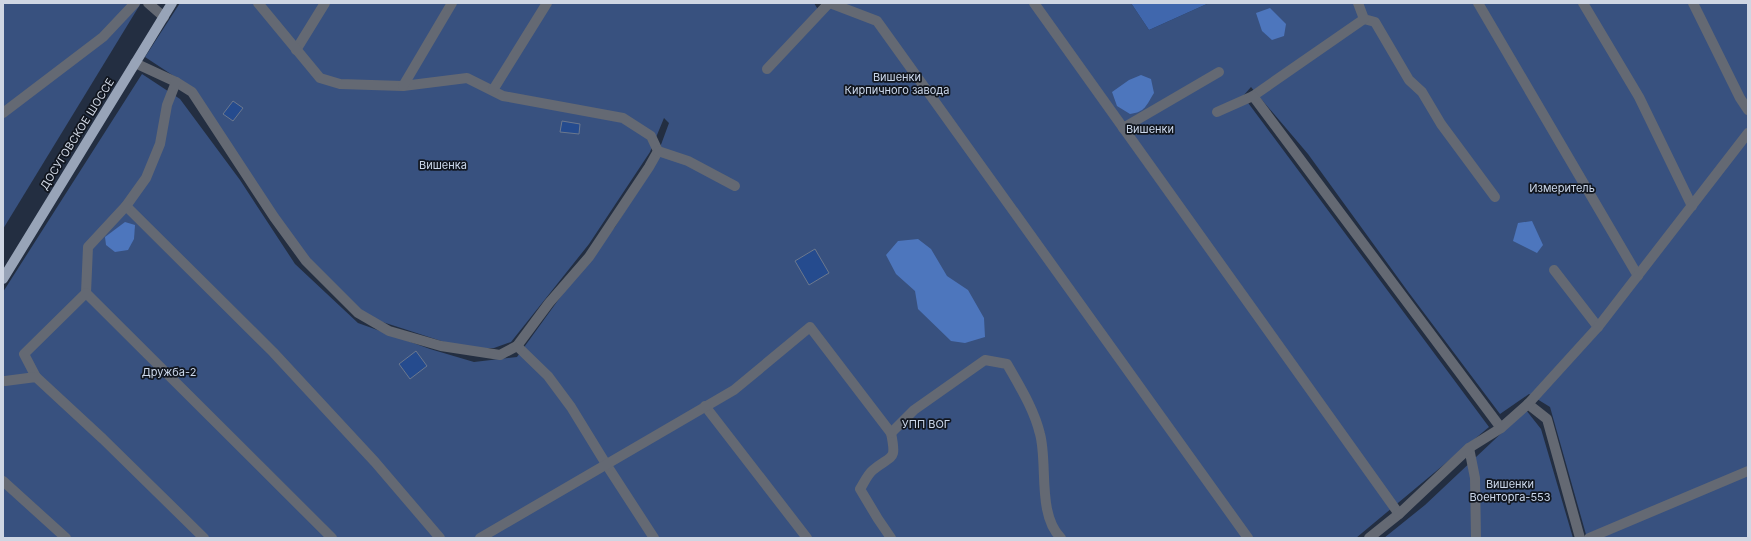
<svg xmlns="http://www.w3.org/2000/svg" width="1751" height="541" font-family="Inter,sans-serif">
  <style>
    .green { fill: #38517f }
    .forest { fill: #4067ad }
    .water { fill: #4d76bd }
    .building { fill: #254b8e; stroke: #6b788e }
    .lines { fill: none; stroke-linecap: round; stroke-linejoin: round }
    .minor { stroke: #646973; stroke-width: 10 }
    .major { stroke: #98a4b8; stroke-width: 10 }
    .labels { text-anchor: middle; dominant-baseline: central; stroke-width: 3.5; stroke-linejoin: round; paint-order: stroke }
    .park-label { font-size: 11px; fill: #ccd8eb; stroke: #11161f }
    .street-label { font-size: 11px; fill: #cfd6e3; stroke: #11161f }
  </style>
  <rect width="100%" height="100%" fill="#232e41"/>
  <g class="green">
    <path d="M3 3H141L3 229Z"/>
    <path d="M180 3H814L822 16 834 3H1131L1149 30 1209 3H1748V538H1587L1550 407 1529 394 1500 414 1409 293 1308 154 1251 87 1243 96 1489 427 1356 538H3V292L142 74 180 99 240 180 295 264 358 323 430 349 474 362 517 357 593 252 615 227 655 161 669 123 664 118 650 152 589 244 511 342 494 348H463L367 317 304 255 189 86 145 57Z"/>
    <path d="M1526 410 1541 429 1573 538H1384L1425 505Z"/>
  </g>
  <path class="forest" d="M1131 3H1209L1149 30Z"/>
  <g class="water">
    <path d="M1270 8 1286 24 1284 36 1272 40 1262 31 1256 13Z"/>
    <path d="M1141 75 1151 79 1154 93C1146 106 1145 112 1130 114L1117 106 1112 92 1129 80Z"/>
    <path d="M1532 221 1543 245 1537 253 1513 241 1518 223Z"/>
    <path d="M125 222 135 225 134 239 128 250 115 252 106 245 105 237Z"/>
    <path d="M918 239 931 249 947 276 968 290 984 318 985 337 965 343 951 341 918 309 915 291 896 274 886 255 898 241Z"/>
  </g>
  <g class="building">
    <path d="M233 101 243 108 233 121 223 114Z"/>
    <path d="M562 121 580 124 579 134 560 132Z"/>
    <path d="M815 249 829 273 809 285 795 261Z"/>
    <path d="M416 351 427 366 410 379 399 364Z"/>
  </g>
  <g class="lines">
    <g class="minor">
      <path d="M148 3 164 17"/>
      <path d="M830 3 877 21 1248 538"/>
      <path d="M1034 3 1399 514"/>
      <path d="M1478 3 1638 276"/>
      <path d="M1583 3 1639 97 1692 206"/>
      <path d="M1693 3 1740 98 1748 110"/>
      <path d="M1364 19 1375 22 1409 80 1422 92 1441 124 1495 197"/>
      <path d="M296 50 325 3"/>
      <path d="M135 63 176 82 192 92 274 217 306 261 358 313 389 331 441 346 500 355 517 346 549 303 589 257 649 167 658 151 651 136 623 118 503 96 467 78 403 86 340 84 320 78 258 3"/>
      <path d="M767 69 829 3"/>
      <path d="M403 86 452 3"/>
      <path d="M493 90 547 3"/>
      <path d="M1253 96 1364 19 1358 3"/>
      <path d="M1217 112 1253 96 1501 428"/>
      <path d="M3 113 103 37 135 3"/>
      <path d="M1123 128 1219 72"/>
      <path d="M658 151 688 161 735 186"/>
      <path d="M126 206 273 352 375 462 440 538"/>
      <path d="M1554 270 1598 327"/>
      <path d="M86 293 88 247 126 206 146 178 160 144 167 105 176 82"/>
      <path d="M517 346 548 376 571 407 606 464 654 538"/>
      <path d="M36 377 24 354 86 293 332 538"/>
      <path d="M5 381 36 377 103 439 204 538"/>
      <path d="M1528 404 1547 419 1580 538"/>
      <path d="M705 406 807 538"/>
      <path d="M891 433C897 462 892 454 873 470 867 475 864 483 860 489L878 519 891 538"/>
      <path d="M1469 448 1475 478 1476 538"/>
      <path d="M3 481 66 538"/>
      <path d="M480 538 734 390 810 327 891 433 914 410 985 360 1007 364C1020 387 1034 409 1040 434 1048 463 1037 515 1061 538"/>
      <path d="M1369 538 1399 514 1469 448 1501 428 1528 404 1598 327 1748 133"/>
      <path d="M1589 538 1748 471"/>
    </g>
    <path class="major" d="M3 279 172 3"/>
  </g>
  <g class="labels">
    <g class="park-label">
      <text x="897" y="77">Вишенки<tspan x="897" dy="13">Кирпичного завода</tspan></text>
      <text x="1150" y="129">Вишенки</text>
      <text x="443" y="165">Вишенка</text>
      <text x="1562" y="188">Измеритель</text>
      <text x="169" y="372">Дружба-2</text>
      <text x="926" y="424">УПП ВОГ</text>
      <text x="1510" y="484">Вишенки<tspan x="1510" dy="13">Военторга-553</tspan></text>
    </g>
    <g class="street-label">
      <text transform="translate(77 134) rotate(-58)">ДОСУГОВСКОЕ ШОССЕ</text>
    </g>
  </g>
  <rect width="1751" height="541" fill="none" stroke="#cfd6e3" stroke-width="8"/>
</svg>
